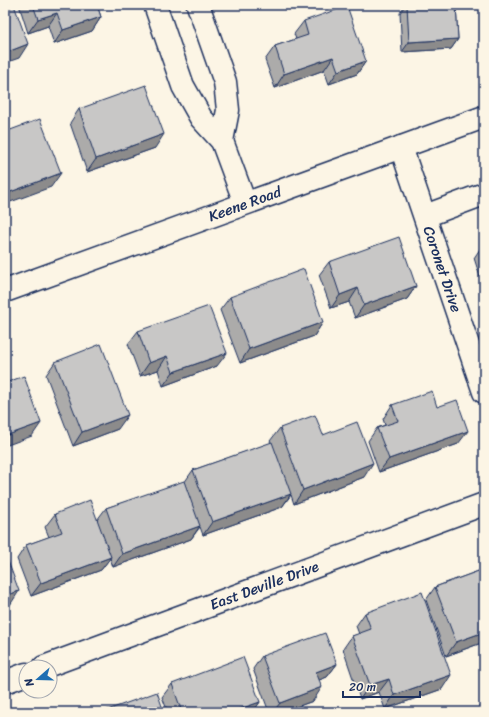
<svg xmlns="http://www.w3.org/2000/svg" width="489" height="717" font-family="Sriracha,sans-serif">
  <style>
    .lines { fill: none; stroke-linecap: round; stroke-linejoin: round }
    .minor-casing { stroke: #1b2f5e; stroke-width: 25 }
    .secondary-casing { stroke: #1b2f5e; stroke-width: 25 }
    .minor { stroke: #fcf5e5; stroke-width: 22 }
    .secondary { stroke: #fcf5e5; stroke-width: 22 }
    .wall { fill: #acabaa; stroke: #1b2f5e }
    .shaded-wall { fill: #8c8b8b; stroke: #1b2f5e }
    .building { fill: #c8c7c6; stroke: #1b2f5e }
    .labels { text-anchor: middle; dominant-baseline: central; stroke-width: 3; stroke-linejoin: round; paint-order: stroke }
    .street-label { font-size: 15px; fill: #1b2f5e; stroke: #fcf5e5 }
  </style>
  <rect width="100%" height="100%" fill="#fcf5e5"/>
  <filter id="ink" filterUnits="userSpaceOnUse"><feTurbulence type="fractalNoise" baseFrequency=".025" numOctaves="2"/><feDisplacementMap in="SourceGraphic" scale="8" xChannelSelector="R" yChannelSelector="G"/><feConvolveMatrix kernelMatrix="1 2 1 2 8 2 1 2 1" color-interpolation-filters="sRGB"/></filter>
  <g filter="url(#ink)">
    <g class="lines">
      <g class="minor-casing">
        <g id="minor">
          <path d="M155 5 183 86 201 118 222 141 245 203"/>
          <path d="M198 5 225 82 228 110 222 141"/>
          <path id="s1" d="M401 147 484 392"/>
          <path d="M425 216 484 194"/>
          <path id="s2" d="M44 667 484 504"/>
          <path d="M5 682 26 674"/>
        </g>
      </g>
      <g class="secondary-casing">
        <g id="secondary">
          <path id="s3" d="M5 291 484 117"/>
        </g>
      </g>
      <use href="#minor" class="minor"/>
      <use href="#secondary" class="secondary"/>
    </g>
    <g class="wall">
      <path d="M19 5H97L101 17 92 31 54 44 48 26 28 33Z"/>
      <path d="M405 5H456L458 39 451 49 402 52 400 13Z"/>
      <path d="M304 21 366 61 357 74 329 84 324 70 275 88 265 60 275 46 296 39 294 34Z"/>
      <path d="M79 109 155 148 87 172 70 123Z"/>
      <path d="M484 243V289L474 258Z"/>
      <path d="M329 262 416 286 407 299 355 318 349 302 331 308 319 275Z"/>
      <path d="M230 297 323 322 314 336 240 363 220 310Z"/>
      <path d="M138 331 217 366 163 386 158 370 140 376 128 344Z"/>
      <path d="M55 362 118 429 73 446 46 375Z"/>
      <path d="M392 405 437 407 458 444 379 472 368 441 377 428 385 425 383 419Z"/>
      <path d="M280 428 323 435 364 477 294 504 291 495 282 507 203 535 200 527 191 539 113 567 110 558 101 570 31 596 17 559 26 545 49 537 45 527 55 514 97 520 106 508 184 483 193 470 271 443 270 441Z"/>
      <path d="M484 569V642L446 656 426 600 435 587Z"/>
      <path d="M365 613 442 689 385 709 379 692 360 699 343 649 352 636 359 634 356 626Z"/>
      <path d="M262 656 337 664 327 677 319 680 313 701 282 712H269L253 669Z"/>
      <path d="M172 684 260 702 253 712H168L162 697Z"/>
    </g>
    <g class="shaded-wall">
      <path d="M57 13 48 26 28 33 38 19Z"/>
      <path d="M101 17 92 31 54 44 63 30Z"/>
      <path d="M458 39 451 49 402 52 409 42Z"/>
      <path d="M28 44 19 58 5 63V53Z"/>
      <path d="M333 57 324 70 275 88 284 74Z"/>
      <path d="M366 61 357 74 329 84 338 71Z"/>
      <path d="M164 134 155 148 87 172 96 159Z"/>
      <path d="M61 173 51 187 5 204V194Z"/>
      <path d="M416 286 407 299 355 318 364 305Z"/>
      <path d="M358 288 349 302 331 308 340 295Z"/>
      <path d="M323 322 314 336 240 363 249 349Z"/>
      <path d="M227 353 217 366 163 386 173 372Z"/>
      <path d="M167 356 158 370 140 376 149 363Z"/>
      <path d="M128 415 118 429 73 446 82 432Z"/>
      <path d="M41 423 32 436 5 446V436Z"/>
      <path d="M468 431 458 444 379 472 389 459Z"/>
      <path d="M373 463 364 477 294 504 303 490Z"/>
      <path d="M291 494 282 507 203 535 212 522Z"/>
      <path d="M200 526 191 539 113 567 122 554Z"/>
      <path d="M111 557 101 570 31 596 41 583Z"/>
      <path d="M19 591 10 605 5 606V596Z"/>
      <path d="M484 632V642L446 656 456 642Z"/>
      <path d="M337 664 327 677 306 685 316 672Z"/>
      <path d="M451 675 442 689 385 709 394 695Z"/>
      <path d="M389 679 379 692 360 699 370 685Z"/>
      <path d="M322 687 313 701 282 712H273L280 703Z"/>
      <path d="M260 702 253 712H231Z"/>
    </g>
    <g class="building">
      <path d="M5 5H14L28 44 5 53Z"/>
      <path d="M33 5H97L101 17 63 30 57 13 38 19Z"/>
      <path d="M407 5H456L458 39 409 42Z"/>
      <path d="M347 6 366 61 338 71 333 57 284 74 275 46 308 35 304 21Z"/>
      <path d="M146 85 164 134 96 159 79 109Z"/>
      <path d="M40 119 61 173 5 194V132Z"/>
      <path d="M399 237 416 286 364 305 358 288 340 295 329 262Z"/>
      <path d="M304 269 323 322 249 349 230 297Z"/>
      <path d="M209 306 227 353 173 372 167 356 149 363 138 331Z"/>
      <path d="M101 344 128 415 82 432 55 362Z"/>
      <path d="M24 376 41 423 5 436V383Z"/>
      <path d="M432 391 437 407 457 400 468 431 389 459 377 428 398 421 392 405Z"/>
      <path d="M315 415 323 435 357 422 373 463 303 490 280 428Z"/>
      <path d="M272 442 291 494 212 522 193 470Z"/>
      <path d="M184 481 200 526 122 554 106 508Z"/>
      <path d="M90 500 111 557 41 583 26 545 62 532 55 514Z"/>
      <path d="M5 553 19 591 5 596Z"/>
      <path d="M484 569V632L456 642 435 587Z"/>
      <path d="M422 592 451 675 394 695 389 679 370 685 352 636 371 629 365 613Z"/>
      <path d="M325 633 337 664 316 672 322 687 280 703 262 656Z"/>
      <path d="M243 657 260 702 231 712H182L172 684Z"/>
      <path d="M157 692 164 712H102Z"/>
    </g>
  </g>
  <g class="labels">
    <g class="street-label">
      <text stroke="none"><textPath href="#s3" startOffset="255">Keene Road</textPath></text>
      <text stroke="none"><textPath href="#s1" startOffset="129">Coronet Drive</textPath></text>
      <text stroke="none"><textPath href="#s2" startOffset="235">East Deville Drive</textPath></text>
    </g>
  </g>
  <rect width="489" height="717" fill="none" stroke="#fcf5e5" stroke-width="20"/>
  <rect x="10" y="10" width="469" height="697" fill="none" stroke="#1b2f5e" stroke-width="1.5" filter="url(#ink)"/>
  <g transform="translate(38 679) rotate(250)"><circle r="19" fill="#fcf5e5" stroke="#a2a6af"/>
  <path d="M0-3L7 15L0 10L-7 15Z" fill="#1f6fb2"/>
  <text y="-6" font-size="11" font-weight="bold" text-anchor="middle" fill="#1b2f5e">N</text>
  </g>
  <path d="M343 691v6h77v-6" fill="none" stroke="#1b2f5e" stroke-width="2"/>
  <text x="349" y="691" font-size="12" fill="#1b2f5e" stroke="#fcf5e5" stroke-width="3" paint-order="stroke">20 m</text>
</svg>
